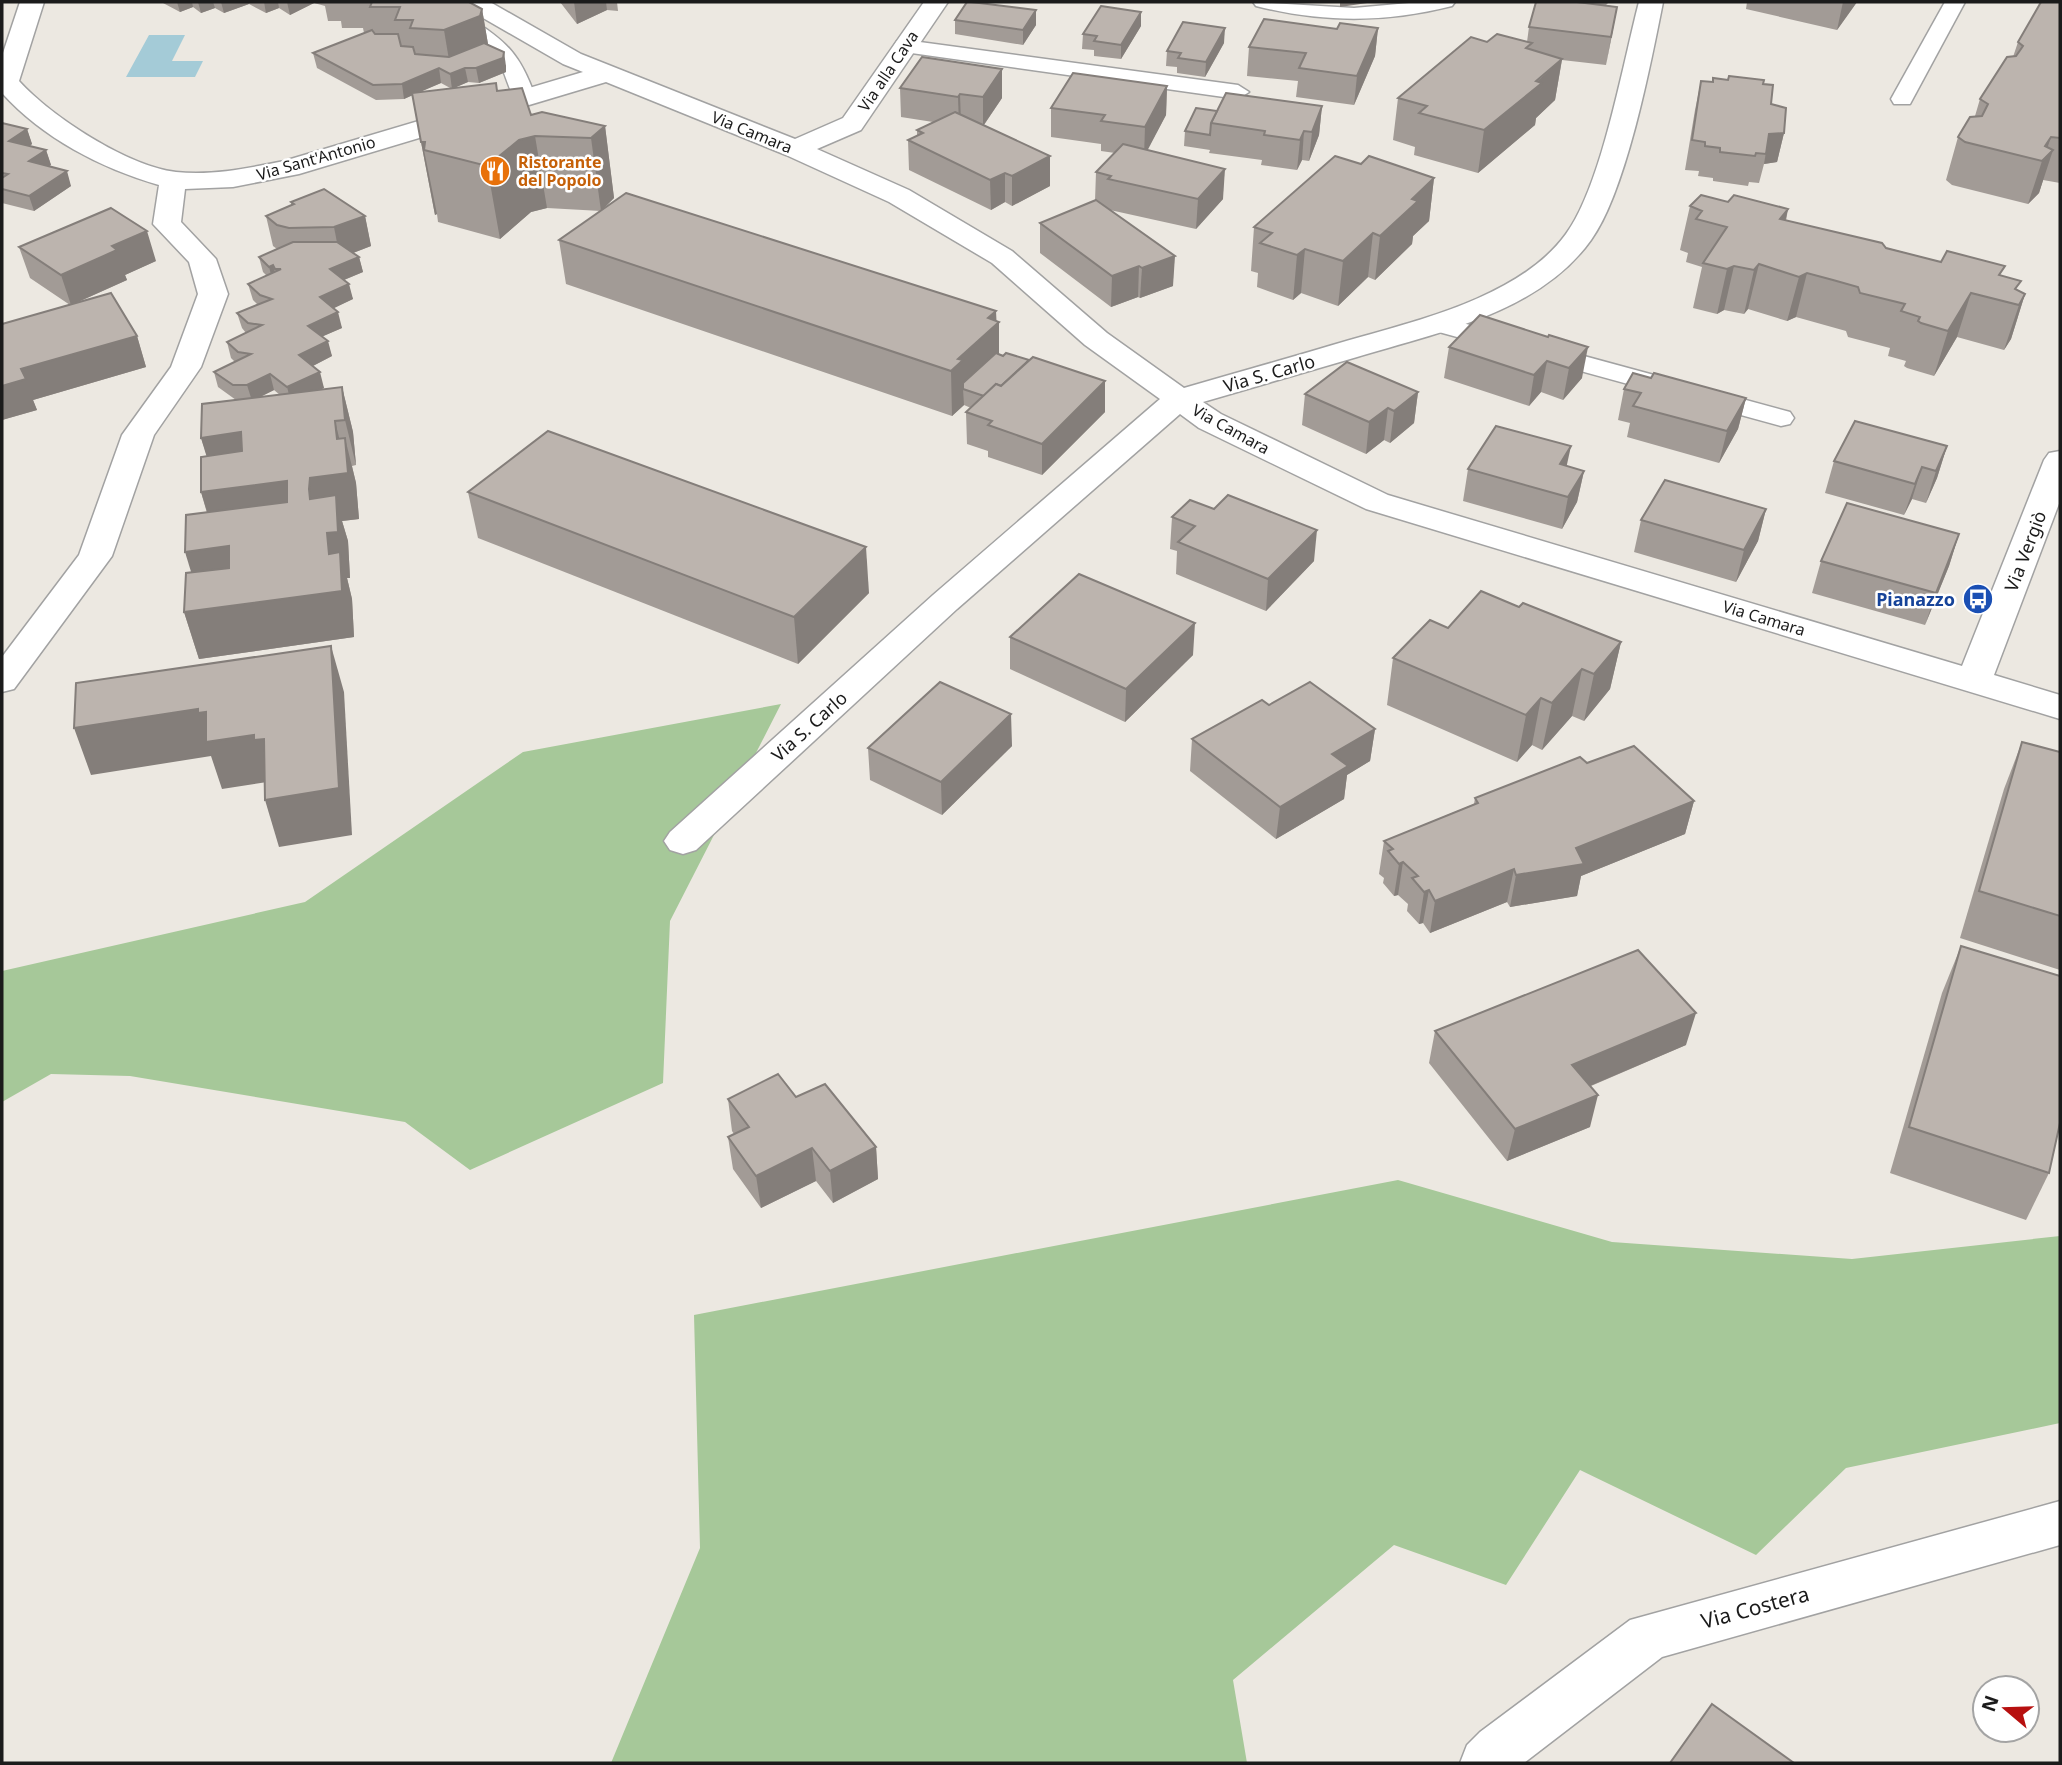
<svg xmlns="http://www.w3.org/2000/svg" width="2062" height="1765" font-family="'Noto Sans',sans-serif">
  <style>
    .forest { fill: #a6c899 }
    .water { fill: #a4cbd7 }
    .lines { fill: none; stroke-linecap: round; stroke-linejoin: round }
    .service-casing { stroke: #a2a2a2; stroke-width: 3 }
    .minor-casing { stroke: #a2a2a2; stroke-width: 3 }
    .service { fill: #fff; fill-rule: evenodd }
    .minor { fill: #fff; fill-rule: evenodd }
    .wall { fill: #a29b96; fill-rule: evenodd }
    .shaded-wall { fill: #847e7a }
    .building { fill: #bcb4ae; stroke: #847e7a; stroke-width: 2 }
    .labels { text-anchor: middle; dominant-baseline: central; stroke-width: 5; stroke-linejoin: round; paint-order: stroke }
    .far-street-label { font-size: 16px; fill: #1b1b1b; stroke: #fff }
    .far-food-label { font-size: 16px; font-weight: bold; fill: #c56008; stroke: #fff; text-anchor: start }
    .street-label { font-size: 18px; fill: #1b1b1b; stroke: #fff }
    .transit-label { font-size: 18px; font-weight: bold; fill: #164399; stroke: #fff; text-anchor: end }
    .near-street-label { font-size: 21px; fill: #1b1b1b; stroke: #fff }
  </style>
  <rect width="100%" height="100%" fill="#ece8e1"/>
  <g class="forest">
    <path d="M781 704 670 921 663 1083 470 1170 405 1122 130 1076 51 1074 2 1102V971L305 902 523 752Z"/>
    <path d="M1398 1180 1612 1242 1852 1259 2060 1236V1423L1846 1468 1756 1555 1580 1470 1506 1585 1394 1545 1233 1680 1247 1763H611L700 1548 694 1315Z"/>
  </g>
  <path class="water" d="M149 35H185L172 61H203L195 77H126Z"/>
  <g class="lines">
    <g class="service-casing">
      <g id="service">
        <path d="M426 2C452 2 449 4 470 18 507 42 520 54 535 96L532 101H516C506 85 505 66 492 52 473 32 440 25 426 2Z"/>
        <path d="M1253 2 1354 8 1420 2H1455L1452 6C1385 23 1323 23 1256 6Z"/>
        <path d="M1945 2H1965L1910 104H1894L1891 99Z"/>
        <path d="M905 40 1238 85 1249 92 1238 99 897 51 894 46 897 41Z"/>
        <path d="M1437 316 1790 412 1794 418 1790 424 1781 426 1428 329 1424 324 1428 319Z"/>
      </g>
    </g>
    <g class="minor-casing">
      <g id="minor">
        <path d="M20 2H44L19 81C52 117 127 166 176 172 212 176 249 168 284 161L583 72 563 64 464 7 461 2H490L581 54 795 139 843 118 924 2H948L861 130 817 149 909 190 1012 251 1107 333 1184 388C1235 373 1286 359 1336 344 1411 322 1519 299 1566 234 1602 185 1623 63 1639 2H1663C1651 63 1626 192 1591 240 1539 313 1437 333 1357 357 1305 372 1254 387 1203 402L1221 414 1388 495 1962 666 2044 460 2049 453 2060 451V501L1994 675 2060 695V719L1366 509 1199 428 1180 414 957 609 696 850 683 854 670 850 664 841 670 832 933 595 1160 399 1085 345 992 263 889 202 786 155 606 82 299 174 233 187 185 189 181 222 216 259 228 294 201 367 154 435 112 556 14 689 2 692V657L79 555 122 435 171 367 198 294 189 262 153 224 159 185C100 168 43 138 2 93V56Z"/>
        <path d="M2060 1501V1545L1662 1657 1524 1763H1460L1467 1745 1480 1732 1630 1620Z"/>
      </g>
    </g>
    <use href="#service" class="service"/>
    <use href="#minor" class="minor"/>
  </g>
  <g class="wall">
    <path d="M162 2H469L482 9 488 44 506 66V72L479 83 468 82 453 88 497 91 531 115 605 126 614 198 601 211 547 208 531 212 500 239 438 222 437 214 435 215 412 95 404 99 376 100 317 68 313 53 364 33 363 28H342L341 21H328L325 6 314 3 290 15 279 8 266 13 249 4 224 13 215 8 201 13 193 7 180 12 163 3ZM441 83 452 89 419 92Z"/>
    <path d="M560 2H617L618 11 607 10 577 24Z"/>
    <path d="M1536 2H1609L1606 5 1617 7 1606 65 1562 60 1555 100 1536 118 1535 125 1478 173 1414 155 1415 147 1393 140 1398 98 1487 42H1527L1529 27Z"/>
    <path d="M1747 2H1857L1837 30 1746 9Z"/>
    <path d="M2060 2V183L2043 180 2039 193 2028 204 1952 185 1946 180 1958 137 1975 116 1980 99 2013 57 2018 42Z"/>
    <path d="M1036 10V25L1023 45 955 34V20Z"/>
    <path d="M1141 26 1121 59 1094 56V50L1082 49 1083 34Z"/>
    <path d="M1378 28 1375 56 1354 105 1296 97 1298 81 1247 76 1249 47 1337 29Z"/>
    <path d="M1224 43 1205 77 1177 73V67L1166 66 1167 51Z"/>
    <path d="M1002 69V98L984 125 1050 156V186L1012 206 1005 202 991 210 909 170 908 140 917 136V130L933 122 901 117 900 88Z"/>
    <path d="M1701 81 1712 82 1763 84 1784 133 1777 162 1764 164 1759 183 1749 182 1748 186 1713 181V178L1698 176 1699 171 1685 170 1695 110Z"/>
    <path d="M1167 86 1166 115 1147 150 1223 199 1196 229 1110 210 1173 286 1140 298 1138 297 1111 307 1040 253V223L1095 201 1096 172 1115 153 1101 151V144L1051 137V108Z"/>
    <path d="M1322 106 1319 135 1309 161 1302 160 1297 170 1261 165 1262 160 1209 153 1210 150 1184 146 1185 131 1217 111Z"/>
    <path d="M2 123 27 129 32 144 30 146 46 150 51 165 49 166 71 186 34 211 2 203Z"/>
    <path d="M1361 164 1434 178 1429 221 1413 236 1412 244 1375 280 1368 277 1338 306 1301 293 1293 300 1257 287 1258 273 1251 271 1254 227Z"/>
    <path d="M291 202 365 216 371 246 353 253 359 257 363 272 344 280 353 299 333 308 342 328 323 336 332 356 313 366 324 388 320 390 342 387 353 432 356 465 352 466 356 483 359 519 342 521 348 541 350 578H347L352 599 354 637 199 659 184 612 191 573 207 513 201 492 207 456 201 438 236 400 218 387 214 372 235 362 231 358 227 342 246 333 242 328 237 313 258 305 253 300 248 284 267 276 263 272 259 257 277 249 273 246 266 216 291 205ZM274 390 280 395 260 397Z"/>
    <path d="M1728 202 1788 209 1786 221 1941 262 2002 276 2018 290 2025 294 2011 339 2004 350 1957 337 1934 376 1907 368 1904 366 1906 361 1888 356 1890 348 1848 337 1846 331 1796 317 1787 321 1748 309 1744 314 1724 310 1717 314 1693 308 1702 267 1686 262 1688 253 1680 250 1690 206Z"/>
    <path d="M559 240 996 311 999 354 1029 360 1105 381V412L1042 475 988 457V451L967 444 966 412 971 408 964 405 952 416 566 284Z"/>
    <path d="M19 247 156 261 125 275 127 280 74 304 137 336 146 367 33 400 37 410 2 420 70 305 30 278Z"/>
    <path d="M1548 337 1582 378 1563 400 1541 392 1529 406 1444 378 1449 347Z"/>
    <path d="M1651 378 1746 398 1738 429 1719 463 1627 437 1630 423 1618 420 1624 389Z"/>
    <path d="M1418 392 1414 423 1390 443 1384 440 1366 454 1302 425 1305 394Z"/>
    <path d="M1947 446 1937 478 1926 503 1912 499 1904 515 1825 493 1834 461Z"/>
    <path d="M1567 466 1584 471 1577 502 1562 529 1463 501 1468 469Z"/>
    <path d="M468 492 869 593 798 664 478 538Z"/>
    <path d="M1766 509 1758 541 1736 582 1634 552 1641 520Z"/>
    <path d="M1172 517 1314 561 1266 611 1176 574 1177 551 1170 549Z"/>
    <path d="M1959 534 1949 566 1925 625 1812 593 1821 561Z"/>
    <path d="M1519 607 1621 642 1610 689 1584 721 1572 716 1542 750 1532 745 1517 762 1387 705 1393 658Z"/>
    <path d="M1010 637 1193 655 1125 722 1010 669Z"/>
    <path d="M1375 729 1370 761 1347 775 1344 799 1276 839 1190 771 1192 739Z"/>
    <path d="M2022 742 2060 752V970L1960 938 2004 789Z"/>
    <path d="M1012 746 942 815 870 780 868 748Z"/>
    <path d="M1587 763 1694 801 1685 834 1581 876 1577 896 1510 907 1507 902 1430 933 1423 923 1419 924 1407 911 1408 904 1398 895 1394 896 1383 883 1384 878 1379 874 1384 841 1474 804 1475 798Z"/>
    <path d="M1961 946 2049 1173 2026 1220 1890 1173 1942 993Z"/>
    <path d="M1435 1031 1686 1045 1591 1086 1590 1127 1507 1161 1429 1063Z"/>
    <path d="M796 1097 876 1147 878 1179 833 1203 816 1181 761 1208 733 1169 728 1137 734 1134 732 1131 728 1099Z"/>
  </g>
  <g class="shaded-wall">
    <path d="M177 2H192L193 7 180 12Z"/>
    <path d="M198 2H213L215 8 201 13Z"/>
    <path d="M221 2H249V4L224 13Z"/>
    <path d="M264 2H278L279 8 266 13Z"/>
    <path d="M287 2H314V3L290 15Z"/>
    <path d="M574 2H606L607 10 577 24Z"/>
    <path d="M1340 2H1374L1340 7Z"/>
    <path d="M1843 2H1857L1837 30Z"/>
    <path d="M1617 7 1612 35 1606 65 1611 37Z"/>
    <path d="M482 9 489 50 451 72 444 30Z"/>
    <path d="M1036 10V25L1023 45V30Z"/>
    <path d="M1141 12V26L1121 59V45Z"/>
    <path d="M1225 28 1224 43 1205 77 1206 62Z"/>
    <path d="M1378 28 1375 56 1354 105 1357 76Z"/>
    <path d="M504 52 506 66V72L479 83 476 68Z"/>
    <path d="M1562 59 1555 100 1536 118 1535 125 1478 173 1484 130Z"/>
    <path d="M439 68 441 83 404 99 402 84Z"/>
    <path d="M465 68 468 82 452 89 450 74Z"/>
    <path d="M1002 69V98L983 126V97Z"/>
    <path d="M1167 86 1166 115 1144 157 1145 127Z"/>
    <path d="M960 94 961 123 959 126 958 97Z"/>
    <path d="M1322 106 1319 135 1309 161 1312 132Z"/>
    <path d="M605 126 614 198 601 211 591 138Z"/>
    <path d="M27 129 32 144 14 156 9 141Z"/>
    <path d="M1304 131 1302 160 1297 170 1300 140Z"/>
    <path d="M1784 133 1777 162 1764 164 1769 134Z"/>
    <path d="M535 136 547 208 531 212 500 239 487 166 519 140Z"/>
    <path d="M2051 137 2043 161 2053 150 2039 193 2028 204 2042 161 2045 146Z"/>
    <path d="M421 142H425L424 150 437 214 435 215Z"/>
    <path d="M46 150 51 165 34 176 29 161Z"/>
    <path d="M1050 156V186L1012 206V176Z"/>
    <path d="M1225 169 1223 199 1196 229 1198 199Z"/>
    <path d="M67 171 71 186 34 211 29 196Z"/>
    <path d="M1005 173V202L991 210 990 180Z"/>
    <path d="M1434 178 1429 221 1413 236 1412 244 1375 280 1380 236 1412 199Z"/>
    <path d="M1788 209 1778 253 1780 219Z"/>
    <path d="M365 216 371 246 340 258 334 227Z"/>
    <path d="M147 231 156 261 125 275 127 280 71 305 61 275 112 246Z"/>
    <path d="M1373 233 1368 277 1338 306 1343 261Z"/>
    <path d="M1305 249 1301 293 1293 300 1297 255Z"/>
    <path d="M1175 256 1173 286 1140 298 1142 268Z"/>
    <path d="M359 257 363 272 334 284 330 269Z"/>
    <path d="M1759 264 1748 309 1744 314 1754 270Z"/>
    <path d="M273 265 277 281 273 282 269 267Z"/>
    <path d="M1139 266 1138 297 1111 307 1112 276Z"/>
    <path d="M1734 266 1724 310 1717 314 1727 269Z"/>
    <path d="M1807 273 1796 317 1787 321 1799 277Z"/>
    <path d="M349 284 353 299 324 313 320 297Z"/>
    <path d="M1971 293 1957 337 1934 376 1948 331Z"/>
    <path d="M2025 294 2011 339 2004 350 2019 305Z"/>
    <path d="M996 311V325L999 322V367L963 389 964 405 952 416 951 371 958 359 988 318Z"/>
    <path d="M338 312 342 328 312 341 308 326Z"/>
    <path d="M137 336 146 367 33 400 37 410 2 420V386L21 369Z"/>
    <path d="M328 341 332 356 303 371 299 355Z"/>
    <path d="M1588 347 1582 378 1563 400 1569 368Z"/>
    <path d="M1547 361 1541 392 1529 406 1534 375Z"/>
    <path d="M320 372 324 388 291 402 287 387Z"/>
    <path d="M270 374 274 390 252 401 247 385Z"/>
    <path d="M1105 381V412L1042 475V444Z"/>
    <path d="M342 387 353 432 356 465 345 420Z"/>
    <path d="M1418 392 1414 423 1390 443 1394 411Z"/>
    <path d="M1746 398 1738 429 1719 463 1727 431Z"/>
    <path d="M1388 408 1384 440 1366 454 1369 422Z"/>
    <path d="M335 421 346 466 345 438 356 483 359 519 342 521 348 541 350 578H347L352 599 354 637 199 659 184 612 310 499V478L337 439Z"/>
    <path d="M241 432 254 478 215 484 201 438Z"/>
    <path d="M1571 446 1564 478 1560 464Z"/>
    <path d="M1947 446 1937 478 1926 503 1936 471Z"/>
    <path d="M1922 467 1912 499 1904 515 1915 484Z"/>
    <path d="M1584 471 1577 502 1562 529 1568 497Z"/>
    <path d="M287 481 299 527 215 538 201 492Z"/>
    <path d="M1766 509 1758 541 1736 582 1744 550Z"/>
    <path d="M1317 530 1314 561 1266 611 1268 579Z"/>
    <path d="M1959 534 1949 566 1925 625 1936 593Z"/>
    <path d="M229 546 242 592 199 598 185 552Z"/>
    <path d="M866 547 869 593 798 664 794 617Z"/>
    <path d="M1195 623 1193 655 1125 722 1126 689Z"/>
    <path d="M1621 642 1610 689 1584 721 1594 674Z"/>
    <path d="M331 646 344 692 352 835 279 847 265 800Z"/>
    <path d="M1582 669 1572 716 1542 750 1552 703Z"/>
    <path d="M1541 698 1532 745 1517 762 1526 715Z"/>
    <path d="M198 709 264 739 267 782 222 789 211 756 91 775 74 728Z"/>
    <path d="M1011 714 1012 746 942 815 941 782Z"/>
    <path d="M1375 729 1370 761 1347 775 1344 799 1276 839 1280 807 1332 754Z"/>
    <path d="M1694 801 1685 834 1581 876 1577 896 1510 907 1516 875 1576 848Z"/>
    <path d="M1403 862 1398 895 1394 896 1399 864Z"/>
    <path d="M1514 869 1507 902 1430 933 1435 901Z"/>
    <path d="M1429 890 1423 923 1419 924 1424 892Z"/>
    <path d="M1696 1013 1686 1045 1564 1097 1572 1065Z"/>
    <path d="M1598 1095 1590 1127 1507 1161 1515 1129Z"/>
    <path d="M876 1147 878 1179 833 1203 830 1171Z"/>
    <path d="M812 1148 816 1181 761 1208 756 1176Z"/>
  </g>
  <g class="building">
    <path d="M372 2H469L482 9 480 16 444 30 410 28 413 20H395L400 7H370Z"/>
    <path d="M967 2H971L1036 10 1023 30 955 20Z"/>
    <path d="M1536 2H1577L1617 7 1611 37 1529 27Z"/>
    <path d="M2041 2H2060V138L2051 137 2045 146 2053 150 2042 161 1965 142 1958 137 1970 117 1982 116 1988 104 1980 99 2007 57 2016 56 2023 46 2018 42Z"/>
    <path d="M1101 6 1141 12 1121 45 1094 41 1097 36 1083 34Z"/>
    <path d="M1264 19 1337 29 1340 23 1378 28 1357 76 1299 68 1306 53 1249 47Z"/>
    <path d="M1183 22 1225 28 1206 62 1178 58 1181 53 1167 51Z"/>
    <path d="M372 30 375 34H398L401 46 413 47 415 54 449 57 484 43 504 52 503 58 476 68H465L450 74 439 68 402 84 373 85 313 53Z"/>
    <path d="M1497 34 1532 43 1526 48 1562 59 1536 81 1542 83 1484 130 1419 113 1427 106 1398 98 1471 37 1487 42Z"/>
    <path d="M922 57 1002 69 983 97 960 94 958 97 900 88Z"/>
    <path d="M1073 73 1167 86 1145 127 1101 121 1105 115 1051 108Z"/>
    <path d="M1729 76 1764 80 1763 84 1773 85 1771 104 1786 108 1784 133 1769 134 1766 154 1756 153 1755 156 1720 152V148L1705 146V142L1692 140 1701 81 1713 82V78L1728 80Z"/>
    <path d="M496 83 497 91 522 88 531 115 542 112 605 126 591 138 535 136 519 140 487 166 424 150 425 142H421L412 93Z"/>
    <path d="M1226 93 1322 106 1312 132 1304 131 1300 140 1264 135 1265 131 1211 123Z"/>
    <path d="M1196 108 1217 111 1211 123 1210 135 1185 131Z"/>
    <path d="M955 112 1050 156 1012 176 1005 173 990 180 908 140 923 133 917 130Z"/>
    <path d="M2 123 27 129 9 141 46 150 29 161 67 171 29 196 2 189V178L8 174 2 173Z"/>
    <path d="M1123 144 1225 169 1198 199 1108 179 1111 176 1096 172Z"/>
    <path d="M1335 156 1361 164 1369 156 1434 178 1412 199 1418 201 1380 236 1373 233 1343 261 1305 249 1297 255 1260 243 1272 233 1254 227Z"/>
    <path d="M324 189 365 216 334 227 289 228 277 225 266 216 294 204 291 202Z"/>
    <path d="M626 193 996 311 988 318 999 322 958 359 963 360 951 371 559 240Z"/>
    <path d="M1701 195 1728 202 1734 195 1788 209 1780 219 1882 243 1886 248 1941 262 1947 251 2005 266 1999 275 2021 281 2015 289 2025 294 2019 305 1971 293 1948 331 1921 323 1918 321 1920 317 1901 311 1905 304 1860 293 1858 287 1833 280 1807 273 1799 277 1759 264 1754 270 1734 266 1727 269 1703 263 1727 227 1696 219 1702 211 1690 206Z"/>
    <path d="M1096 200 1175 256 1142 268 1139 266 1112 276 1040 223Z"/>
    <path d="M111 208 147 231 112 246 117 250 61 275 19 247Z"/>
    <path d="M293 242H337L359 257 330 269 349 284 320 297 338 312 308 326 328 341 299 355 320 372 287 387 270 374 247 385H233L214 372 251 354 238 352 227 342 262 325 248 323 237 313 272 299 260 295 248 284 281 269H275L273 265 269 267 259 257Z"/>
    <path d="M111 293 137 336 21 369 26 379 2 386V324Z"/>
    <path d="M1480 315 1548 337 1549 335 1588 347 1569 368 1547 361 1534 375 1449 347Z"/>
    <path d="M996 353 1003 356 1006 353 1029 360 1001 386 996 384 984 396 963 389V383Z"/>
    <path d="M1033 357 1105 381 1042 444 988 425 992 421 966 412 996 384 1001 386Z"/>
    <path d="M1347 362 1418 392 1394 411 1388 408 1369 422 1305 394Z"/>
    <path d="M1633 373 1651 378 1654 373 1746 398 1727 431 1633 406 1641 393 1624 389Z"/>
    <path d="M342 387 345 420 335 421 337 439 345 438 348 473 310 478 309 489 310 499 336 495 338 532 327 533 329 554 340 552 342 591 184 612 186 573 229 568V546L185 552 186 515 287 502V481L201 492V457L242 451 241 432 201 438 202 404Z"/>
    <path d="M1855 421 1947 446 1936 471 1922 467 1915 484 1834 461Z"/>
    <path d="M1496 426 1571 446 1560 464 1584 471 1568 497 1468 469Z"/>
    <path d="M548 431 866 547 794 617 468 492Z"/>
    <path d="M1665 480 1766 509 1744 550 1641 520Z"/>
    <path d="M1228 495 1317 530 1268 579 1178 542 1195 526 1172 517 1190 500 1214 509Z"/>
    <path d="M1847 503 1959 534 1936 593 1821 561Z"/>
    <path d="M1079 574 1195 623 1126 689 1010 637Z"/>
    <path d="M1481 591 1519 607 1523 603 1621 642 1594 674 1582 669 1552 703 1541 698 1526 715 1393 658 1430 620 1448 628Z"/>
    <path d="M331 646 339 788 265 800 264 739 254 740V735L206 742V712L198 713V709L74 728 76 683Z"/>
    <path d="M940 682 1011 714 941 782 868 748Z"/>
    <path d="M1310 682 1375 729 1332 754 1348 766 1280 807 1192 739 1262 700 1269 705Z"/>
    <path d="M2022 742 2060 752V916L1979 891Z"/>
    <path d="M1634 746 1694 801 1576 848 1584 864 1516 875 1514 869 1435 901 1429 890 1424 892 1412 878 1418 876 1403 862 1399 864 1388 851 1393 849 1384 841 1478 803 1475 798 1580 757 1587 763Z"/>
    <path d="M1961 946 2060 976V1123L2049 1173 1909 1127Z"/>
    <path d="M1638 950 1696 1013 1572 1065 1598 1095 1515 1129 1435 1031Z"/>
    <path d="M778 1074 796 1097 825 1084 876 1147 830 1171 812 1148 756 1176 728 1137 749 1127 728 1099Z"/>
    <path d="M1712 1704 1794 1763H1670Z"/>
  </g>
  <defs>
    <g id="restaurant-disc" transform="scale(1.575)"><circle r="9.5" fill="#e8710a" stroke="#fff"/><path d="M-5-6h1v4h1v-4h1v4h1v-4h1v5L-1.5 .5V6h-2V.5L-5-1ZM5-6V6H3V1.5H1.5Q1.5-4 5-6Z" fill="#fff"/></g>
    <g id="bus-disc" transform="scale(1.575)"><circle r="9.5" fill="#1a4fb4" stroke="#fff"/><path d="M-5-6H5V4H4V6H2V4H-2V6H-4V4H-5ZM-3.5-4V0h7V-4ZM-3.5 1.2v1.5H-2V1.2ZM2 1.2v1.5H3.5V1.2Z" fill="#fff"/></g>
  </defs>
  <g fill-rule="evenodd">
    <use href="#restaurant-disc" x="495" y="171"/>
    <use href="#bus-disc" x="1978" y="599"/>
  </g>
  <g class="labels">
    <g class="far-street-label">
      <text transform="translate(888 71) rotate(-56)">Via alla Cava</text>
      <text transform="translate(752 132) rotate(22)">Via Camara</text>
      <text transform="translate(316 158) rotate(-16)">Via Sant'Antonio</text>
      <text transform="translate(1231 429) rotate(29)">Via Camara</text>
      <text transform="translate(1764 618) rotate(17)">Via Camara</text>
    </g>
    <g class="far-food-label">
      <text x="518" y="162">Ristorante<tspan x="518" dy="18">del Popolo</tspan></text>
    </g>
    <g class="street-label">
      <text transform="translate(1269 373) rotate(-16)">Via S. Carlo</text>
      <text transform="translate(2025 551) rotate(-69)">Via Vergiò</text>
      <text transform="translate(809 726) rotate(-42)">Via S. Carlo</text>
    </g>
    <g class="transit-label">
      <text x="1955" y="599">Pianazzo</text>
    </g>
    <g class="near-street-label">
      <text transform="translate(1755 1607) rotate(-15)">Via Costera</text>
    </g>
  </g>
  <rect width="2062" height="1765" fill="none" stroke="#1b1b1b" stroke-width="7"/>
  <g transform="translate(2006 1709) rotate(289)"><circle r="33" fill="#ffffff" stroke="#a4a4a4" stroke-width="2"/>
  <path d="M0-5L12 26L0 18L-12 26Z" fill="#b7100f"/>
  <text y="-10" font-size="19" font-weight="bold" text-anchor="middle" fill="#1b1b1b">N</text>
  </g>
</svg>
